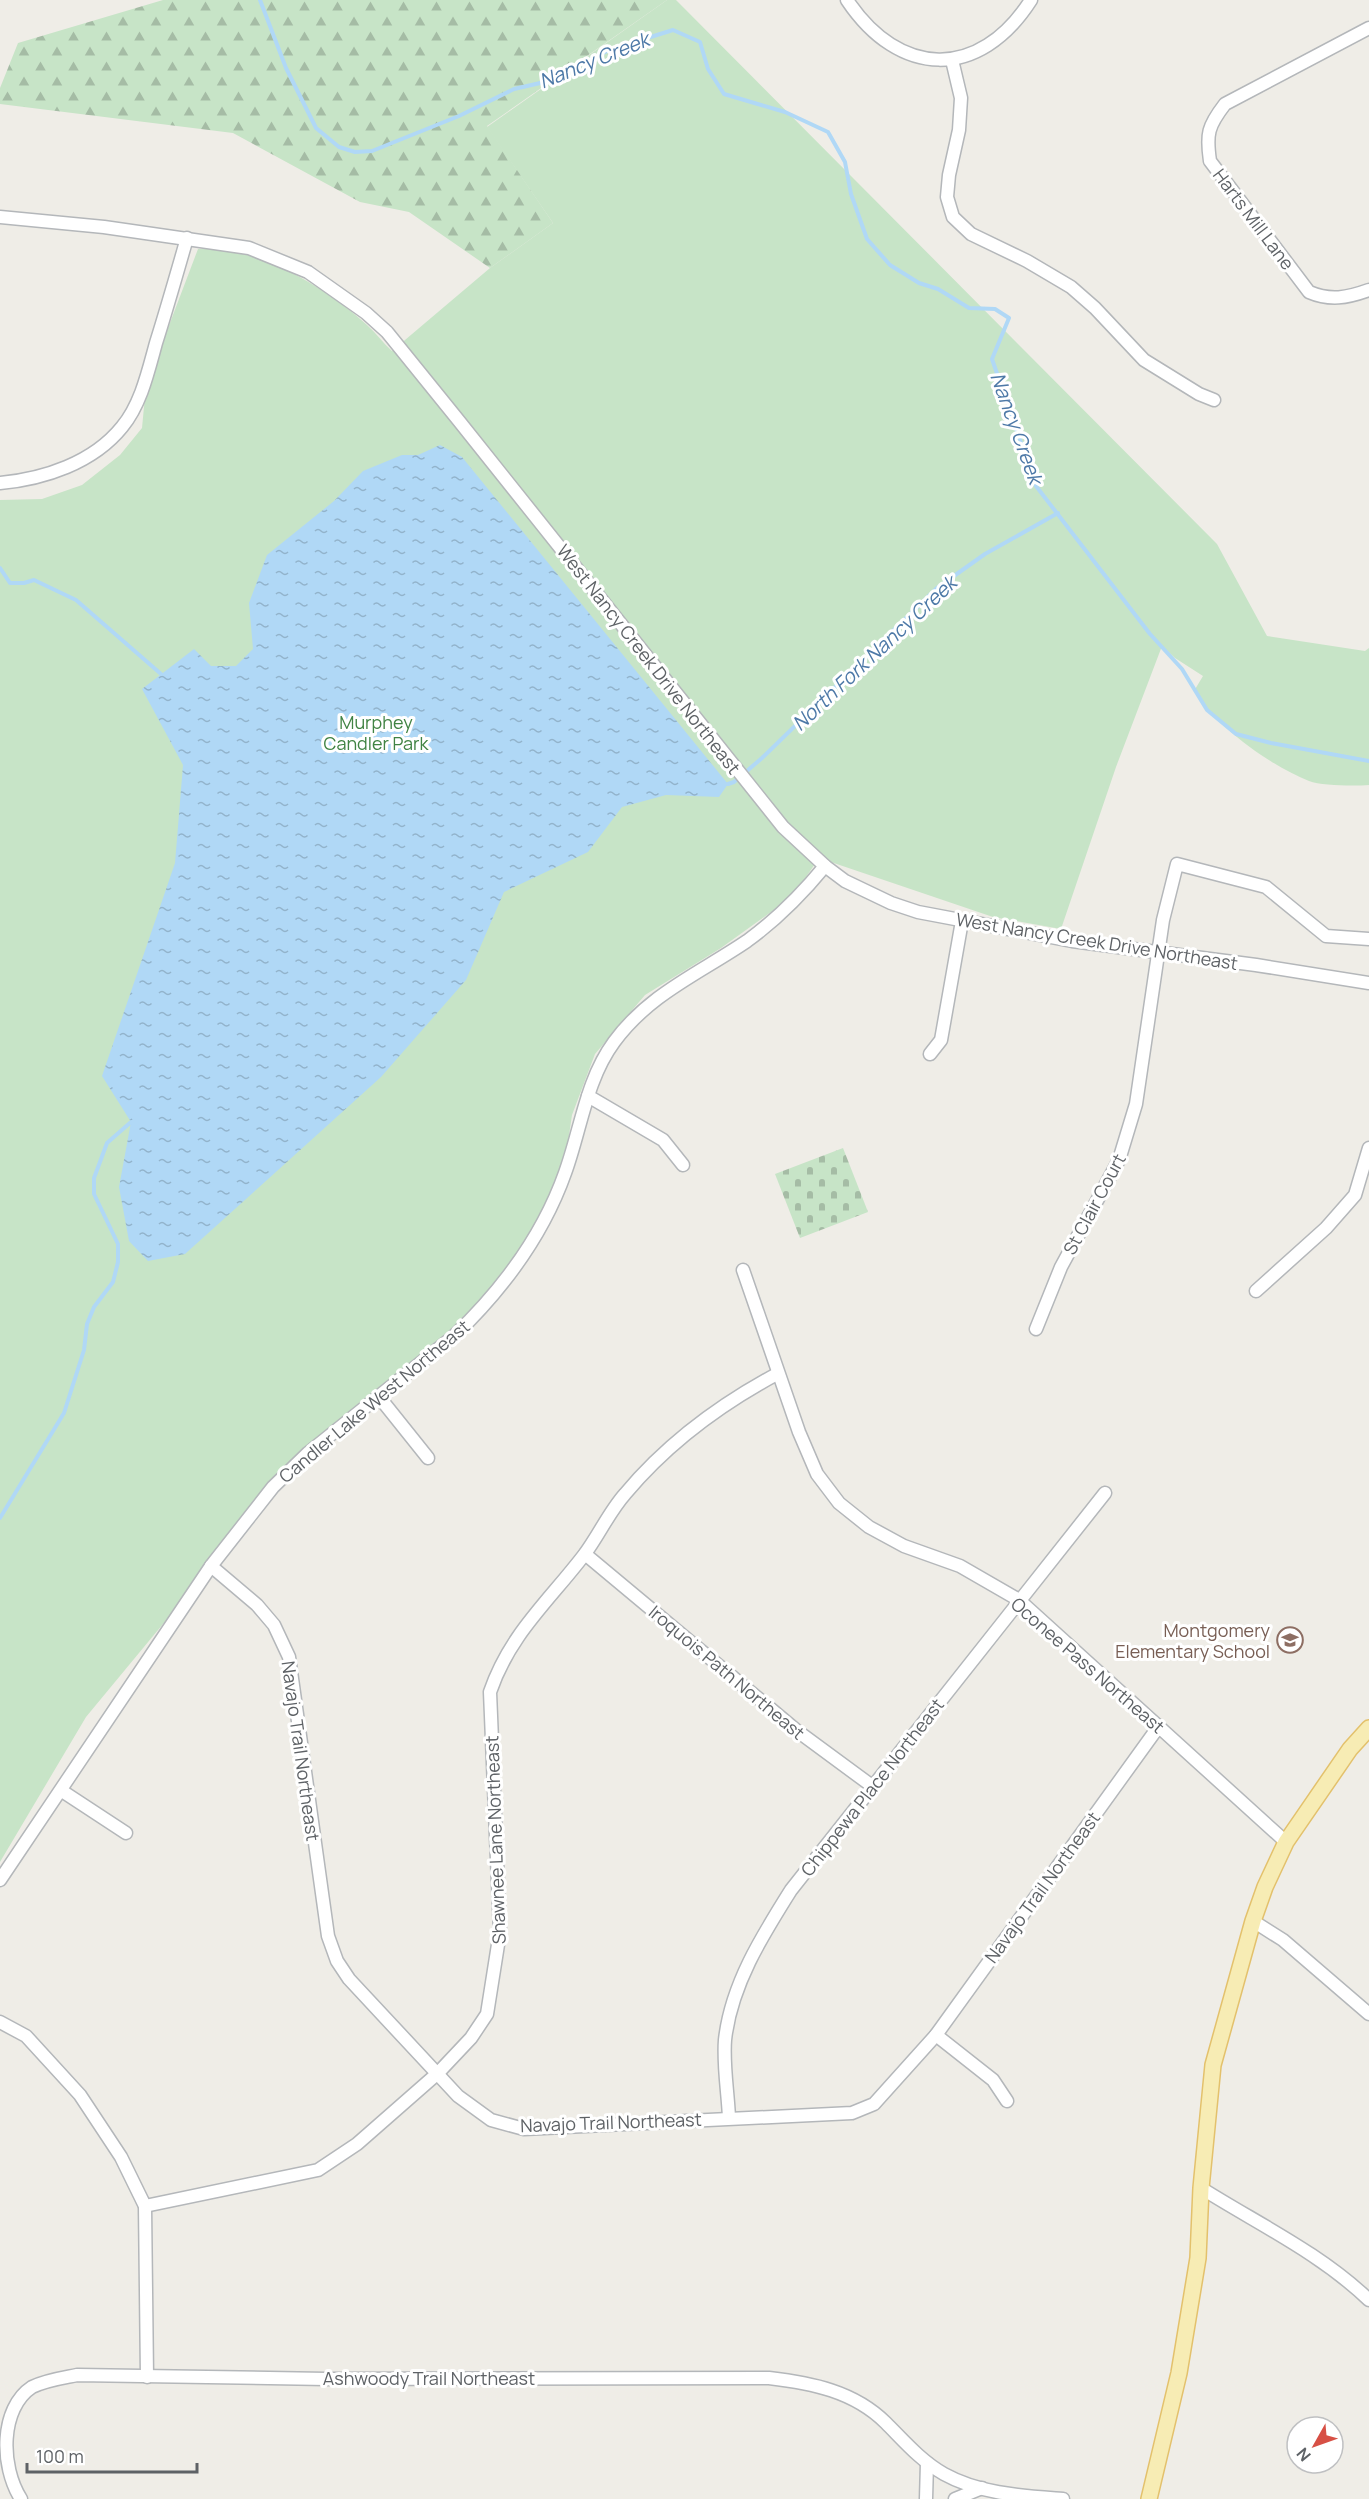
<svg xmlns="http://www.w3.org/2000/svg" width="1369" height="2499" font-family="Manrope,sans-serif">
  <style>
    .green { fill: #c7e4c7 }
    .forest { fill: url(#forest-firs) }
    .cemetery { fill: url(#cemetery-stones) }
    .water { fill: url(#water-ripples) }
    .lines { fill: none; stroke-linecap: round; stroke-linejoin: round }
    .stream { stroke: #b0d8f6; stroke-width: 4 }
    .minor-casing { stroke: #b4b7ba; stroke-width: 15 }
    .major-casing { stroke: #e3c16c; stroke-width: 18 }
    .minor { stroke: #fff; stroke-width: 12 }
    .major { stroke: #f7ecb4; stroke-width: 15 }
    .labels { text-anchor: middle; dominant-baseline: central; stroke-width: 6; stroke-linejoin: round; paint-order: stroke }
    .street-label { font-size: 18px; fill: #5e6266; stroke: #fff }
    .park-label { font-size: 18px; fill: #408343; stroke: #fff }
    .education-label { font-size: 18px; fill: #785e54; stroke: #fff; text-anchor: end }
    .water-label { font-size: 20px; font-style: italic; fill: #4d79a7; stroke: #fff }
  </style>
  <defs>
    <pattern id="forest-firs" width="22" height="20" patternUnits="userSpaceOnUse" patternTransform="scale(1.5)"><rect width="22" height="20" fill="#c7e4c7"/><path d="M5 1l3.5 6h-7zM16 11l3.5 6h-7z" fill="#a5bca5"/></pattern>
    <pattern id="cemetery-stones" width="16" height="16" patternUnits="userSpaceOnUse" patternTransform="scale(1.5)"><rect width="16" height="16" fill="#c7e4c7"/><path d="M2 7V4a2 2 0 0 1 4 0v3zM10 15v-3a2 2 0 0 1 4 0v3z" fill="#a5bca5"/></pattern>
    <pattern id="water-ripples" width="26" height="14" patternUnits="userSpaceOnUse" patternTransform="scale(1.5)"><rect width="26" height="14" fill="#b0d8f6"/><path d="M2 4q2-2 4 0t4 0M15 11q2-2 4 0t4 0" fill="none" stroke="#92b3cb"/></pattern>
  </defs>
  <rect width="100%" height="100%" fill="#efede7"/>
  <path class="green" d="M667 0H676L1217 544 1267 636 1365 651 1369 648V785C1355 786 1322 786 1309 781 1271 766 1215 726 1194 691L1203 676 1175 658 1162 646 1116 767 1061 929 993 917 819 858 793 896 721 948 645 995 595 1054 572 1115 561 1190 504 1280 459 1325 338 1427 254 1514 86 1717 0 1862V500L42 499 82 485 120 455 142 428 146 386 198 249C256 245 325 287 367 325 376 333 383 343 392 351L490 268 553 223 487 127Z"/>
  <path class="forest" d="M163 0H667L487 126 553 223 490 268 409 212 360 202 233 133 0 104V88L18 43Z"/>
  <path class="cemetery" d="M843 1148 868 1212 800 1238 775 1174Z"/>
  <path class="water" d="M440 445 462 457 728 784 719 797 666 795 622 807 588 852 504 892 466 980 381 1077 185 1254 148 1261 129 1241 119 1187 131 1122 102 1076 175 863 183 765 142 689 194 649 211 666H236L253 649 249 603 267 555 334 501 363 471 402 455H418Z"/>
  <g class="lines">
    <g class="stream">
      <path d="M260 0 286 68 316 128 339 147 355 152 372 151 459 116 514 89 549 81 609 50 673 30 700 42 708 69 724 94 785 112 828 132 845 162 851 194 867 239 890 265 919 283 938 289 969 308 995 309 1009 318 992 359 1036 486 1150 634 1182 669 1207 710 1236 734 1271 743 1369 761"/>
      <path d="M0 568 10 583H24L34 580 76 600 161 674"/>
      <path d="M728 784 734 782 762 758 937 588 985 554 1058 513"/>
      <path d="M0 1518 64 1413 84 1350 87 1324 94 1307 113 1282 118 1262V1244L94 1194V1178L107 1143 131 1122"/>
    </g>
    <g class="minor-casing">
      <g id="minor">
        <path d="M847 0C899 78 979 81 1031 0"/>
        <path d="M1369 28 1225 104C1208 126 1206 134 1210 161L1309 292C1330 301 1347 298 1369 290"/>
        <path d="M952 60 961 98 959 130 949 175 947 197 953 217 971 234 1027 261 1071 287 1095 308 1144 360 1199 394 1214 400"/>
        <path d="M0 217 104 227 249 248 308 272 366 313 387 332 459 421 783 827 825 866 845 881 891 903 918 912 1072 941 1256 965 1369 983"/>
        <path d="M0 483C44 479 93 463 122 427 141 404 148 372 156 343 167 308 177 273 187 238"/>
        <path d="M930 1054 941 1040 962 921"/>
        <path d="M588 1096 663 1140 683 1165"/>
        <path d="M743 1270 799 1432 817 1474 839 1503 869 1527 904 1546 960 1566 1019 1600 1286 1842"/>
        <path d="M1256 1291 1326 1228 1355 1195 1369 1148"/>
        <path d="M1036 1329 1061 1267 1119 1160 1136 1104 1163 920 1177 864 1266 887 1326 936 1369 939"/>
        <path d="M380 1398 428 1458"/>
        <path d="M585 1554 796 1730 872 1786"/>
        <path d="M211 1566 257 1605 274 1625 289 1657 328 1936 337 1961 349 1979 458 2096 491 2120 524 2129 852 2113 874 2104 936 2035 1159 1726"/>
        <path d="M62 1791 126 1833"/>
        <path d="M0 1880 211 1566 273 1487 308 1453 454 1336C501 1291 543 1235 565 1173 581 1129 586 1080 614 1042 649 994 700 973 747 941 776 920 802 894 825 866"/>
        <path d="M1253 1921 1283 1940 1369 2014"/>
        <path d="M0 2022 26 2036 80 2095 121 2157 145 2206 147 2377"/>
        <path d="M936 2035 993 2080 1007 2101"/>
        <path d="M729 2118C728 2093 723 2065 725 2040 731 1985 762 1936 791 1890L1105 1493"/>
        <path d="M1201 2188C1258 2224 1320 2253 1369 2300"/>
        <path d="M145 2206 318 2170 357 2144 438 2073 471 2038 487 2014 500 1932 490 1692C510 1634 548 1602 584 1555 599 1535 609 1512 625 1494 666 1445 721 1404 777 1374"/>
        <path d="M21 2499C0 2466 0 2408 32 2387 46 2380 62 2378 77 2375L327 2379 769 2378C811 2383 854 2391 886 2423 904 2441 921 2461 944 2474 980 2494 1023 2496 1063 2499"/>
        <path d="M926 2499 927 2463"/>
        <path d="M955 2499 982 2488"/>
      </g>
    </g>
    <g class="major-casing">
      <path id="major" d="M1149 2499 1179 2373 1198 2258 1201 2188 1213 2065 1253 1921 1265 1887 1286 1842 1350 1749 1369 1728"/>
    </g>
    <use href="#minor" class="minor"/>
    <use href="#major" class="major"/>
  </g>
  <defs>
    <g id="school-ring" transform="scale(1.35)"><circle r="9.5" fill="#fff" stroke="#8d6e63" stroke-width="1.5"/><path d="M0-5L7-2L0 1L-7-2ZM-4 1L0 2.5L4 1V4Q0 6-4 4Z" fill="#8d6e63"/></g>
  </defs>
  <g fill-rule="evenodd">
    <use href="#school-ring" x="1290" y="1640"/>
  </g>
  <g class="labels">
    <g class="street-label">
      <text transform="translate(1254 219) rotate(53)">Harts Mill Lane</text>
      <text transform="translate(649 659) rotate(52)">West Nancy Creek Drive Northeast</text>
      <text transform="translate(1097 941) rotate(9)">West Nancy Creek Drive Northeast</text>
      <text transform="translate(1094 1204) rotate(-62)">St Clair Court</text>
      <text transform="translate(374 1401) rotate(-40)">Candler Lake West Northeast</text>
      <text transform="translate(1088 1665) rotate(41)">Oconee Pass Northeast</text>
      <text transform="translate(727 1672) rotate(40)">Iroquois Path Northeast</text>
      <text transform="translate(301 1751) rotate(82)">Navajo Trail Northeast</text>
      <text transform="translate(872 1787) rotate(-52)">Chippewa Place Northeast</text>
      <text transform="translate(495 1840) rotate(-92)">Shawnee Lane Northeast</text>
      <text transform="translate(1042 1887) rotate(-54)">Navajo Trail Northeast</text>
      <text transform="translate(611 2122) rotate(-2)">Navajo Trail Northeast</text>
      <text x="429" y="2378">Ashwoody Trail Northeast</text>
    </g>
    <g class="park-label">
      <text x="376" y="722">Murphey<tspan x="376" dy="21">Candler Park</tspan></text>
    </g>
    <g class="education-label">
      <text x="1270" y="1630">Montgomery<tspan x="1270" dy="21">Elementary School</tspan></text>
    </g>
    <g class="water-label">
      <text transform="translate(594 60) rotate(-22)">Nancy Creek</text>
      <text transform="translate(1017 428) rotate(70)">Nancy Creek</text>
      <text transform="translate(874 653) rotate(-43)">North Fork Nancy Creek</text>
    </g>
  </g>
  <g transform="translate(1315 2445) rotate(230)"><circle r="28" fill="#ffffff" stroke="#bfc0c2" stroke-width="1.5"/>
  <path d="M0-4.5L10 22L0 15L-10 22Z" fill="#d75045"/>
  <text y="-9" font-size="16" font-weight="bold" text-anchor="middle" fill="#5e6266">N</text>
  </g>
  <path d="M27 2463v9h170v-9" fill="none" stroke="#5e6266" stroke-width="3"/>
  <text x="36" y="2463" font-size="18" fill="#5e6266" stroke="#ffffff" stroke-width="4.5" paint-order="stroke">100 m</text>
</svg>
